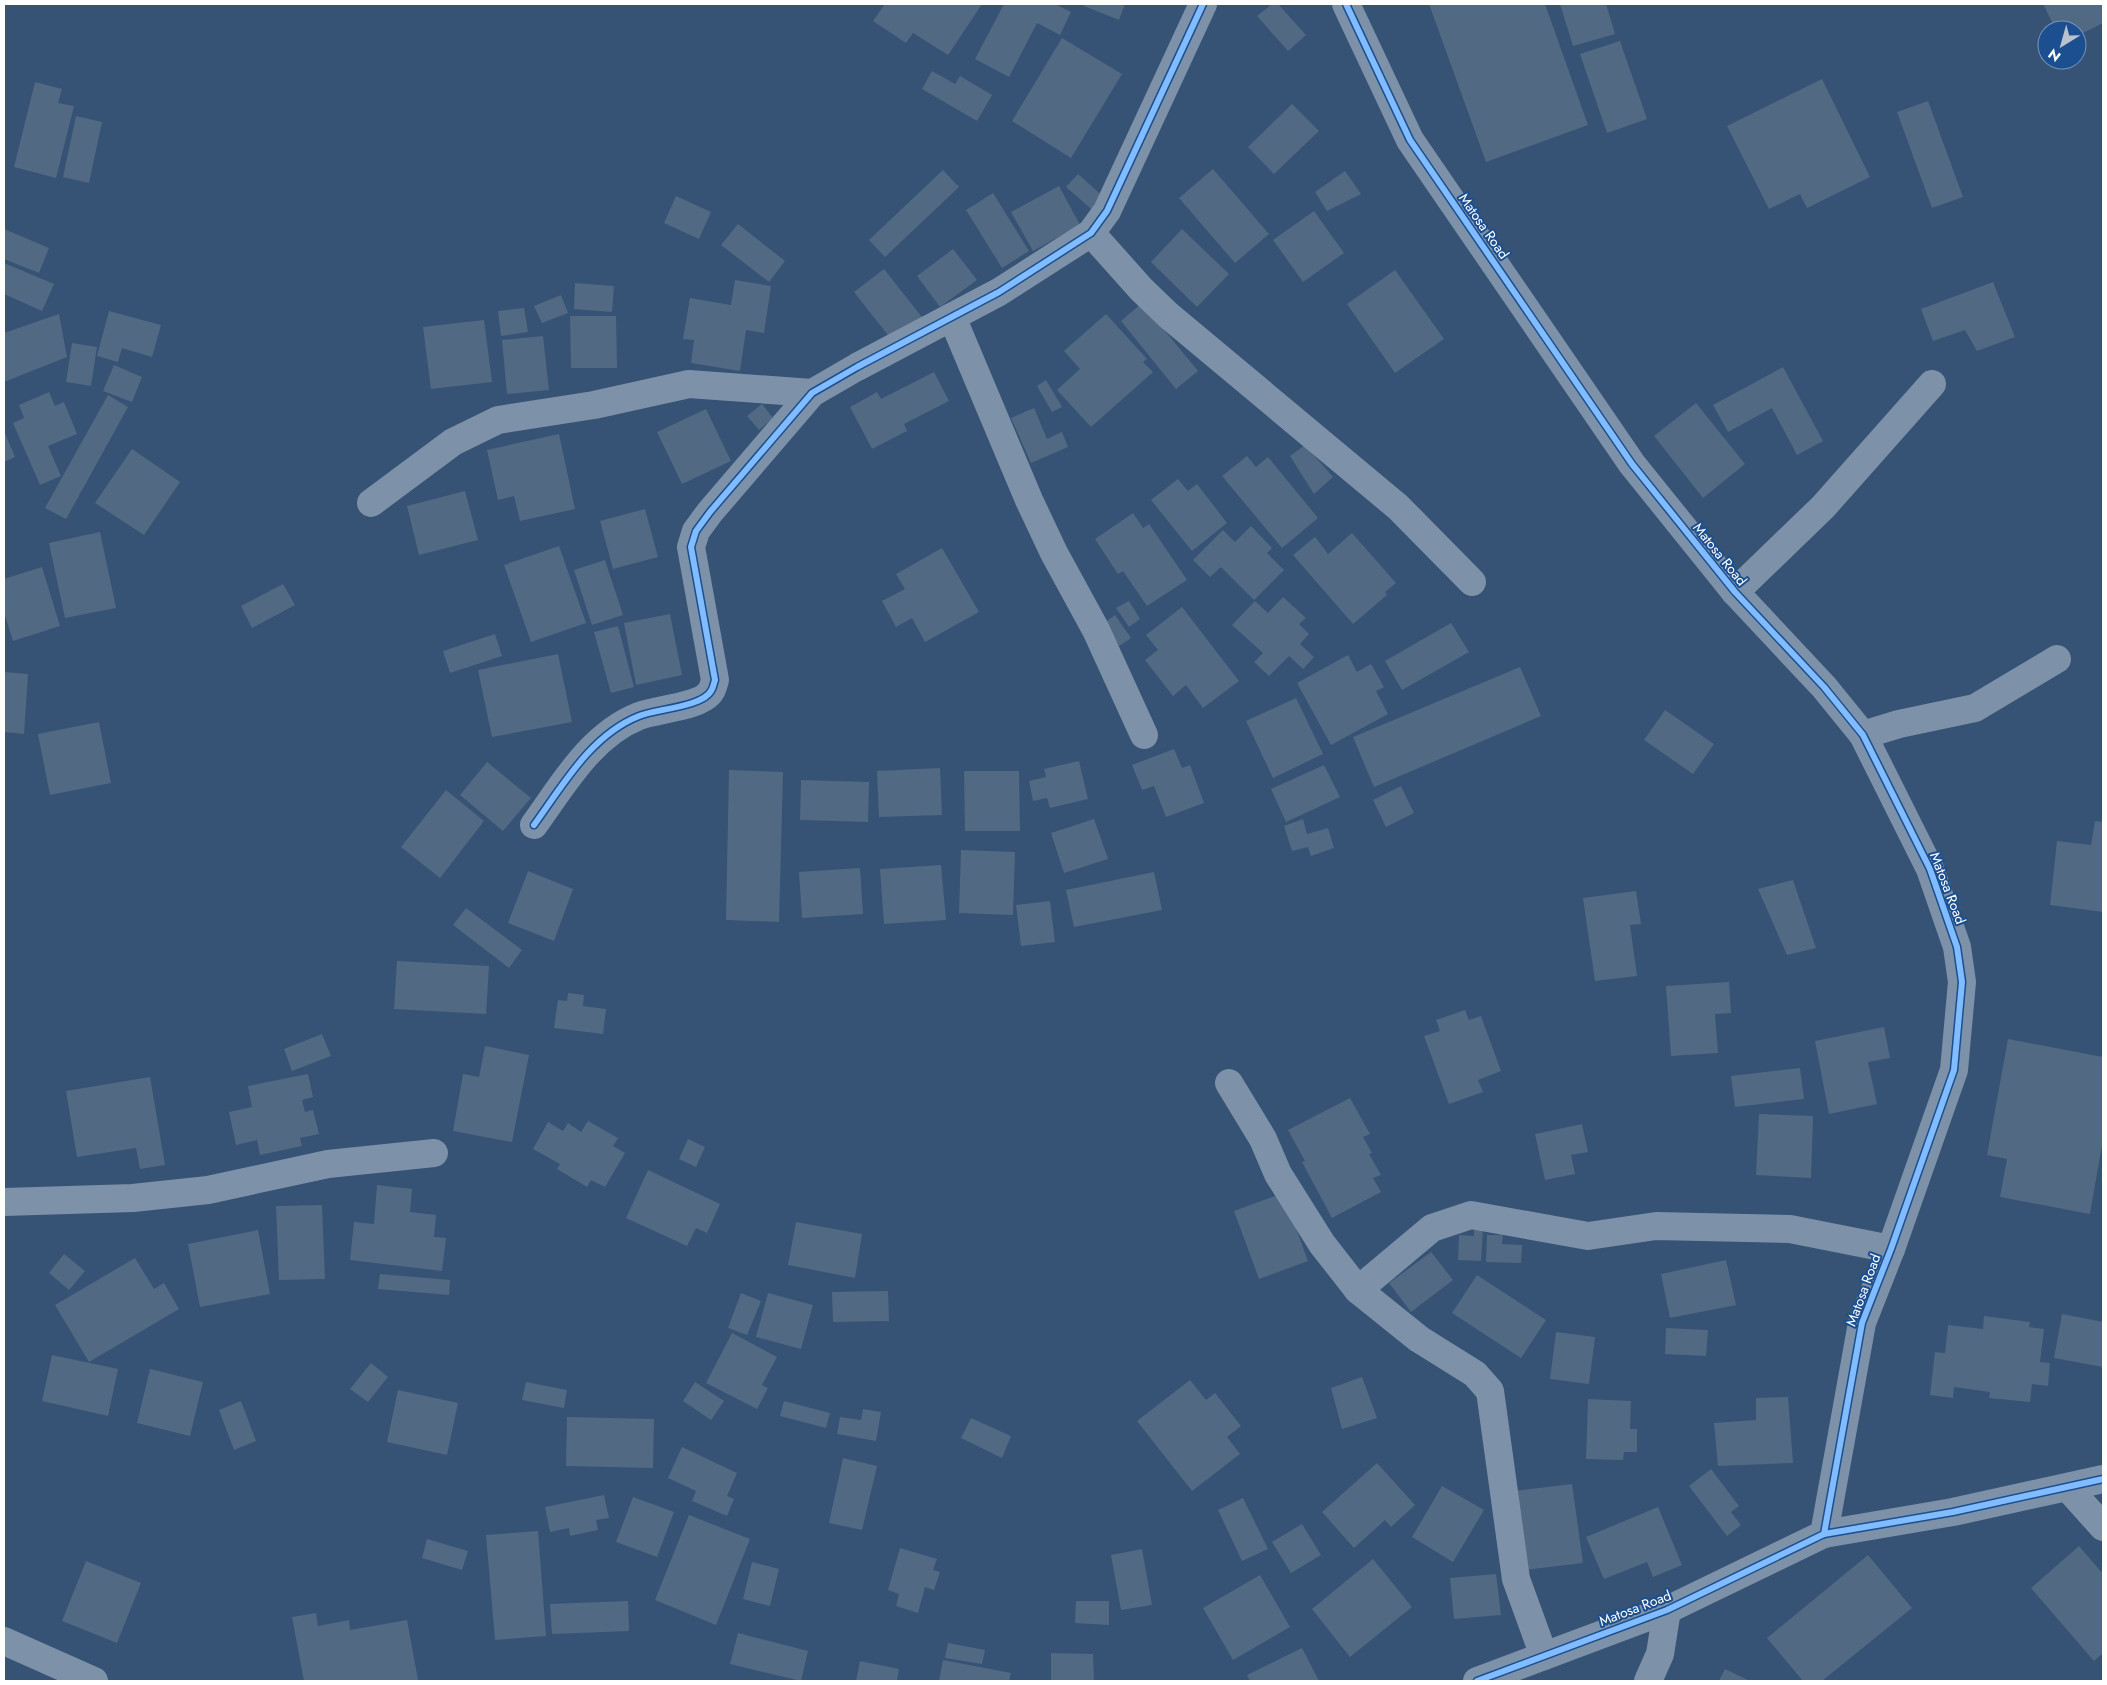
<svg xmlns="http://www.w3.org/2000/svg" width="2107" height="1685" font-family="Jost,sans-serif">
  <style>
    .building { fill: #526984 }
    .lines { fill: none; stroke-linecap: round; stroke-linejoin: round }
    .minor { stroke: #7d92a8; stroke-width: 28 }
    .tertiary { stroke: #7d92a8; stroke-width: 28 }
    .cycleway-casing { stroke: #1b4f8f; stroke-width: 9 }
    .cycleway { stroke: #80bcff; stroke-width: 6 }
    .labels { text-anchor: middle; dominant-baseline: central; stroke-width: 4; stroke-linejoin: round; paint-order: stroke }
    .street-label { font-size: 14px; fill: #fff; stroke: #1b4f8f }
  </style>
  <rect width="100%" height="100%" fill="#365274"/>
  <g class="building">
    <path d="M885 4H982L948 55 913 33 906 43 873 21Z"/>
    <path d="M1004 4H1055L1071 12 1060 35 1037 23 1009 77 975 59Z"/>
    <path d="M1084 4H1125L1119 20 1084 6Z"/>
    <path d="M1272 4H1278L1306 35 1288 51 1257 16Z"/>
    <path d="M1429 4H1545L1588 125 1486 162Z"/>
    <path d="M1560 4H1606L1615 34 1573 46Z"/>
    <path d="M2043 4H2103V23L2077 36V30H2056Z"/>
    <path d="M1062 38 1122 74 1071 158 1012 121Z"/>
    <path d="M1620 41 1647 119 1607 133 1580 54Z"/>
    <path d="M932 71 955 84 960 76 992 95 977 121 922 89Z"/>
    <path d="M1822 79 1870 177 1807 208 1800 194 1769 209 1727 126Z"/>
    <path d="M35 82 62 89 58 103 74 106 56 178 14 167Z"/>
    <path d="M1928 101 1963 197 1932 208 1897 112Z"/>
    <path d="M1292 104 1319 131 1274 174 1248 147Z"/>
    <path d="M76 116 102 122 89 183 63 177Z"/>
    <path d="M1213 169 1269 234 1235 263 1179 198Z"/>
    <path d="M943 170 959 187 885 257 869 240Z"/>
    <path d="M1345 171 1361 194 1327 211 1315 192Z"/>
    <path d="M1078 174 1108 201 1097 214 1066 187Z"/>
    <path d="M1059 186 1080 225 1033 251 1011 212Z"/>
    <path d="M993 193 1029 251 1002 268 966 210Z"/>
    <path d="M676 196 711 212 699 239 664 223Z"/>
    <path d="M1314 211 1344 253 1303 282 1273 240Z"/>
    <path d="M738 224 785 261 769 282 721 245Z"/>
    <path d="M4 229 49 248 39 273 4 259Z"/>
    <path d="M1182 229 1229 274 1197 307 1151 262Z"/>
    <path d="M953 249 977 280 940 307 917 276Z"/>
    <path d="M4 263 54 284 42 311 4 294Z"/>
    <path d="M884 269 925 321 895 344 854 292Z"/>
    <path d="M1395 270 1444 339 1395 373 1347 304Z"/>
    <path d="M735 280 771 286 764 333 746 330 740 371 691 363 694 340 683 339 690 298 731 305Z"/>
    <path d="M1993 282 2015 337 1977 351 1965 330 1933 341 1921 309Z"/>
    <path d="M575 283 614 286 612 312 574 309Z"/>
    <path d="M561 295 568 313 542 323 534 306Z"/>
    <path d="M1142 303 1198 371 1176 389 1121 321Z"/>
    <path d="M524 308 528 332 501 336 498 311Z"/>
    <path d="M109 311 161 325 152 357 122 348 118 362 97 356Z"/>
    <path d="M59 314 67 357 4 382V333Z"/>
    <path d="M1106 314 1147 359 1143 362 1153 372 1091 427 1057 390 1080 369 1064 351Z"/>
    <path d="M570 316H616L617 368H571Z"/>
    <path d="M484 320 492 382 431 389 423 327Z"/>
    <path d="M543 336 549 390 507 394 502 340Z"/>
    <path d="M72 343 97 347 91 386 66 382Z"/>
    <path d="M114 365 142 377 132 402 103 391Z"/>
    <path d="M1783 367 1823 441 1797 455 1772 408 1728 432 1713 405Z"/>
    <path d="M934 372 949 401 904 424 907 431 872 449 850 407 877 392 881 399Z"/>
    <path d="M1046 380 1062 407 1052 412 1037 386Z"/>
    <path d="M49 392 55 406 64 402 77 434 48 446 61 476 40 485 13 423 24 418 19 405Z"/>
    <path d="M108 395 128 407 66 519 45 508Z"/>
    <path d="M1696 403 1745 464 1703 498 1654 436Z"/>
    <path d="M762 404 773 418 759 430 747 416Z"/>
    <path d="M1034 408 1047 439 1062 432 1068 447 1031 463 1011 418Z"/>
    <path d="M706 409 731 461 682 484 657 432Z"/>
    <path d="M4 431 15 457 4 462Z"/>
    <path d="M559 434 575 509 520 521 514 496 498 500 487 450Z"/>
    <path d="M1305 445 1333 477 1314 494 1290 456Z"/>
    <path d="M132 449 180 482 144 535 95 503Z"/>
    <path d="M1247 456 1256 467 1268 457 1318 518 1282 548 1222 476Z"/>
    <path d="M1178 479 1188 491 1197 484 1227 523 1192 551 1151 500Z"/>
    <path d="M465 491 478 540 419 555 407 506Z"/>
    <path d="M645 509 658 557 613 569 600 521Z"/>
    <path d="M1133 513 1143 528 1149 524 1187 580 1147 606 1123 571 1118 574 1095 539Z"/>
    <path d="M1251 526 1272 548 1267 553 1284 570 1254 600 1221 567 1210 577 1193 560 1223 530 1235 542Z"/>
    <path d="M100 532 116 608 65 618 49 543Z"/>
    <path d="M1352 533 1396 583 1385 592 1387 595 1353 624 1293 555 1315 537 1328 554Z"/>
    <path d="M559 546 586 623 531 642 504 565Z"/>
    <path d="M942 548 979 612 925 642 912 618 896 627 882 601 905 589 896 574Z"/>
    <path d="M605 560 623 615 592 625 574 570Z"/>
    <path d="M42 567 60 626 13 641 4 612V579Z"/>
    <path d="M283 584 295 605 252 628 241 606Z"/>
    <path d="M1283 597 1306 618 1299 624 1309 634 1300 644 1314 657 1303 669 1289 656 1269 676 1254 662 1263 653 1232 625 1255 601 1268 613Z"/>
    <path d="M1129 601 1140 619 1129 627 1116 608Z"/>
    <path d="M1182 607 1239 681 1203 708 1186 685 1173 696 1145 660 1158 650 1146 635Z"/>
    <path d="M670 614 682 675 636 685 624 623Z"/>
    <path d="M1115 615 1131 638 1119 646 1104 623Z"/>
    <path d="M1451 623 1469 652 1402 690 1385 661Z"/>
    <path d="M618 626 634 687 611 693 594 632Z"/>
    <path d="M495 634 502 656 450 673 443 651Z"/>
    <path d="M558 654 572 722 492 737 478 670Z"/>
    <path d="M1348 655 1357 672 1371 664 1384 687 1376 691 1388 714 1331 745 1297 683Z"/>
    <path d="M1520 667 1541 716 1374 787 1353 737Z"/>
    <path d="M4 672 28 674 24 734 4 732Z"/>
    <path d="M1296 698 1323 754 1273 778 1246 721Z"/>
    <path d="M1665 710 1714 744 1693 774 1644 740Z"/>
    <path d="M99 722 111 783 50 795 38 734Z"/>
    <path d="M1174 749 1182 768 1190 765 1204 803 1166 817 1154 786 1142 790 1132 765Z"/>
    <path d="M1079 761 1088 799 1050 808 1047 798 1033 801 1029 781 1046 777 1044 769Z"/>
    <path d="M487 762 531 798 503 831 460 795Z"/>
    <path d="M1324 765 1340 797 1286 822 1271 789Z"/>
    <path d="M940 768 942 815 879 817 877 771Z"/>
    <path d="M729 770 783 772 779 922 726 920Z"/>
    <path d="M964 771H1019L1020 831H965Z"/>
    <path d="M801 780 869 782 868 822 800 820Z"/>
    <path d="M1401 786 1414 813 1386 827 1373 800Z"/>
    <path d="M446 790 484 821 440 878 401 847Z"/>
    <path d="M1094 819 1108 859 1064 873 1051 833Z"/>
    <path d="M1303 819 1307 834 1328 828 1334 848 1311 856 1308 847 1292 851 1284 826Z"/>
    <path d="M2095 821 2103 822V912L2050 905 2057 841 2091 845Z"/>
    <path d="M961 850 1015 852 1013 915 959 913Z"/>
    <path d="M941 865 946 920 884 924 880 869Z"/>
    <path d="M860 868 863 914 802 918 799 872Z"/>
    <path d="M528 871 573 889 554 941 508 923Z"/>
    <path d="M1154 872 1162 910 1074 927 1066 890Z"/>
    <path d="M1793 880 1816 948 1787 955 1758 889Z"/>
    <path d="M1636 891 1641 924 1630 925 1637 976 1595 981 1583 898Z"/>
    <path d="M1050 901 1055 942 1021 946 1016 905Z"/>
    <path d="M466 908 522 950 509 968 453 925Z"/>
    <path d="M397 961 489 966 486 1014 394 1009Z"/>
    <path d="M1729 982 1731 1013 1715 1014 1718 1053 1671 1056 1666 986Z"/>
    <path d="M568 993 584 995 583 1006 606 1009 603 1034 554 1028 558 1000 567 1001Z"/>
    <path d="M1465 1010 1469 1020 1481 1016 1501 1071 1478 1080 1483 1092 1449 1104 1424 1036 1440 1031 1436 1020Z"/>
    <path d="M1884 1027 1890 1058 1868 1062 1877 1104 1829 1114 1815 1041Z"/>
    <path d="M322 1034 331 1056 292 1071 284 1049Z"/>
    <path d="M2008 1039 2103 1057V1139L2090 1214 2000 1197 2007 1159 1987 1155Z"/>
    <path d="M485 1046 529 1055 512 1142 453 1131 463 1074 479 1077Z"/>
    <path d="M1800 1068 1804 1099 1735 1107 1731 1076Z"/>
    <path d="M308 1074 313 1097 302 1100 305 1112 313 1110 319 1134 300 1138 302 1146 260 1155 257 1140 236 1145 229 1112 252 1107 248 1086Z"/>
    <path d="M150 1077 165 1165 140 1169 136 1148 77 1157 66 1091Z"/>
    <path d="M1350 1098 1370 1134 1363 1137 1372 1153 1369 1154 1381 1175 1373 1178 1381 1192 1332 1218 1302 1162 1305 1161 1288 1130Z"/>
    <path d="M1759 1114 1813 1116 1811 1178 1756 1175Z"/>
    <path d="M588 1121 618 1138 613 1146 625 1153 605 1187 591 1180 587 1187 557 1169 560 1164 533 1149 548 1122 563 1131 568 1123 581 1132Z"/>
    <path d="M1582 1124 1588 1152 1571 1155 1575 1174 1545 1180 1535 1134Z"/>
    <path d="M688 1139 705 1147 696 1167 679 1159Z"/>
    <path d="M648 1170 720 1204 707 1233 696 1228 687 1246 626 1218Z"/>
    <path d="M377 1185 412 1189 410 1212 436 1215 434 1237 446 1238 442 1271 350 1260 354 1222 374 1224Z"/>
    <path d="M1283 1193 1308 1261 1259 1279 1234 1211Z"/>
    <path d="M322 1205 325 1279 279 1280 276 1206Z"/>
    <path d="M796 1222 862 1234 855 1278 788 1265Z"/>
    <path d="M1474 1228H1483L1481 1261 1458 1260 1459 1235 1474 1236Z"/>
    <path d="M258 1230 270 1294 200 1307 188 1244Z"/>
    <path d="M1487 1235H1503L1502 1244 1522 1245 1521 1263 1486 1262Z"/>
    <path d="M1431 1252 1453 1280 1411 1312 1389 1283Z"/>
    <path d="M64 1254 85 1271 69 1290 49 1273Z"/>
    <path d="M135 1258 154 1289 164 1283 179 1309 89 1362 55 1305Z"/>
    <path d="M1726 1260 1736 1305 1670 1318 1661 1274Z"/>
    <path d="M380 1274 450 1280 449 1295 378 1289Z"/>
    <path d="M1477 1275 1546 1320 1521 1358 1452 1313Z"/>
    <path d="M888 1291 889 1321 833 1322 832 1292Z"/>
    <path d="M741 1293 761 1301 747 1335 728 1328Z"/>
    <path d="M768 1293 813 1305 801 1349 756 1337Z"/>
    <path d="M2062 1314 2103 1322V1367L2054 1358Z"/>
    <path d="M1984 1316 2030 1322 2029 1327 2044 1329 2040 1362 2050 1363 2048 1386 2032 1384 2030 1402 1989 1398 1990 1392 1954 1387 1953 1398 1930 1395 1935 1352 1945 1353 1948 1325 1983 1329Z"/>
    <path d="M1666 1328 1708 1330 1706 1356 1665 1354Z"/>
    <path d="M1556 1332 1595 1337 1589 1384 1550 1379Z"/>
    <path d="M732 1333 777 1357 762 1385 768 1388 757 1409 706 1383Z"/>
    <path d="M52 1355 118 1369 108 1416 42 1401Z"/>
    <path d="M371 1363 388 1377 368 1402 350 1389Z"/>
    <path d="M150 1369 203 1382 190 1436 137 1423Z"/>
    <path d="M1362 1377 1377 1418 1342 1429 1331 1388Z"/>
    <path d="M1190 1380 1206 1400 1215 1393 1241 1426 1227 1437 1240 1454 1192 1491 1137 1421Z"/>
    <path d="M526 1382 567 1390 564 1408 522 1400Z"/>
    <path d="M695 1382 724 1401 711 1420 683 1401Z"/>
    <path d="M398 1390 458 1403 447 1455 387 1442Z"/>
    <path d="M1788 1397 1793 1463 1718 1466 1714 1423 1756 1420V1398Z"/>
    <path d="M1588 1399 1631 1401 1630 1429H1637V1452H1624L1623 1460 1586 1459Z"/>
    <path d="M241 1401 256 1441 234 1450 219 1410Z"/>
    <path d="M784 1401 830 1413 826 1428 780 1416Z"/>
    <path d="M863 1409 881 1412 876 1441 837 1434 840 1417 861 1420Z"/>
    <path d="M567 1417 654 1419 653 1468 566 1466Z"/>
    <path d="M971 1418 1011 1436 1002 1458 961 1438Z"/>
    <path d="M682 1447 737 1473 727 1496 734 1499 727 1516 692 1501 696 1491 668 1478Z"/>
    <path d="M843 1458 877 1466 862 1530 829 1523Z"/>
    <path d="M1377 1463 1415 1505 1391 1527 1385 1520 1354 1548 1322 1512Z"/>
    <path d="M1711 1469 1739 1506 1731 1512 1741 1525 1727 1536 1689 1486Z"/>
    <path d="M1572 1484 1583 1563 1525 1570 1514 1491Z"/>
    <path d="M1442 1486 1484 1510 1453 1562 1412 1537Z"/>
    <path d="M604 1495 609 1518 596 1520 598 1530 570 1536 569 1528 550 1532 545 1507Z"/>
    <path d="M633 1497 674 1512 657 1557 616 1542Z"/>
    <path d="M1243 1498 1268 1549 1242 1561 1218 1510Z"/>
    <path d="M1658 1507 1682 1565 1653 1577 1647 1562 1604 1579 1586 1537Z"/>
    <path d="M689 1515 750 1539 716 1625 655 1600Z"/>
    <path d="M1302 1524 1321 1555 1291 1573 1272 1542Z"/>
    <path d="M538 1531 546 1636 495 1640 486 1535Z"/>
    <path d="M427 1539 468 1551 462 1570 422 1558Z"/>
    <path d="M2079 1546 2103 1574V1653L2094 1661 2031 1588Z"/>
    <path d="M900 1548 937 1559 933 1570 940 1572 934 1590 925 1587 918 1613 896 1606 899 1594 888 1590Z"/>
    <path d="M1142 1549 1152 1605 1121 1610 1111 1555Z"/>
    <path d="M1868 1555 1912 1608 1822 1681H1803L1767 1638Z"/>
    <path d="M1373 1559 1412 1607 1350 1657 1312 1609Z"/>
    <path d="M86 1561 141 1583 117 1643 62 1621Z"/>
    <path d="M752 1562 779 1569 770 1606 743 1599Z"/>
    <path d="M1496 1574 1501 1615 1454 1619 1450 1578Z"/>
    <path d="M1260 1575 1290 1627 1233 1660 1203 1608Z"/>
    <path d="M628 1601 629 1631 552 1634 550 1604Z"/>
    <path d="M1076 1601H1109V1625L1075 1623Z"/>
    <path d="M316 1613 318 1626 349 1620 350 1630 407 1620 418 1680 304 1681 292 1617Z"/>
    <path d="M738 1633 808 1651 801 1681 730 1664Z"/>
    <path d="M948 1643 985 1650 982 1664 945 1658Z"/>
    <path d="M1302 1648 1319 1681H1250L1247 1675Z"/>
    <path d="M1051 1653 1093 1654 1094 1681H1051Z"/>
    <path d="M943 1660 1011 1673 1009 1681H939Z"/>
    <path d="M860 1661 899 1669 897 1681H856Z"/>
    <path d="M1725 1669 1750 1681H1719Z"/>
  </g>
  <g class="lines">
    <g class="minor">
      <path d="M1091 233 1141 289 1168 315 1398 507 1472 582"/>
      <path d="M952 317 1029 500 1054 553 1096 630 1144 735"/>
      <path d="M371 503 453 442 498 420 594 405 689 384 812 393"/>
      <path d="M1735 592 1823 507 1932 384"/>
      <path d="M1863 735 1899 724 1975 708 2057 659"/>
      <path d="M534 825C563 785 591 735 639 716 656 709 702 707 711 691 713 688 714 683 715 680L691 547 696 531 710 512 812 393 857 367 999 292 1091 233 1107 211 1203 4"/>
      <path d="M1229 1083 1263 1139 1278 1174 1322 1244 1358 1290 1419 1339 1475 1374 1490 1391 1516 1579 1544 1656"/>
      <path d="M4 1202 133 1198 208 1190 328 1164 434 1153"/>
      <path d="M1358 1290 1432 1228 1471 1215 1588 1236 1656 1226 1790 1229 1891 1249"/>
      <path d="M2068 1488 2103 1527"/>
      <path d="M1824 1534 1953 1512 2103 1479"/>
      <path d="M1648 1681 1660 1654 1667 1610"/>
    </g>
    <g class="tertiary">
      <path d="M1346 4 1410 140 1632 464 1735 592 1824 687 1863 735 1930 869 1957 947 1962 982 1954 1070 1891 1249 1862 1323 1824 1534 1667 1610 1477 1681"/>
      <path d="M4 1641 94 1681"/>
    </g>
    <g class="cycleway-casing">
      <g id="cycleway">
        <path d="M1346 4 1410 140 1632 464 1735 592 1824 687 1863 735 1930 869 1957 947 1962 982 1954 1070 1891 1249 1862 1323 1824 1534 1667 1610 1477 1681"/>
        <path d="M534 825C563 785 591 735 639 716 656 709 702 707 711 691 713 688 714 683 715 680L691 547 696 531 710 512 812 393 857 367 999 292 1091 233 1107 211 1203 4"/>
        <path d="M1824 1534 1953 1512 2103 1479"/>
      </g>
    </g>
    <use href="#cycleway" class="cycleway"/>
  </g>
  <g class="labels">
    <g class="street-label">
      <text transform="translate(1484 226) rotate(55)">Matosa Road</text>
      <text transform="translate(1720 554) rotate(51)">Matosa Road</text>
      <text transform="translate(1948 888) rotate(69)">Matosa Road</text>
      <text transform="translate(1863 1290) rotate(-70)">Matosa Road</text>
      <text transform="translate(1635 1608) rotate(-21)">Matosa Road</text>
    </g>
  </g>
  <rect width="2107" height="1685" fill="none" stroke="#ffffff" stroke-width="10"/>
  <g transform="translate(2062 45) rotate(217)"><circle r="24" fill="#1b4f8f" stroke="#7695bc"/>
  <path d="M0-4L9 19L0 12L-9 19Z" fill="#b9c2ce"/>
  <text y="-8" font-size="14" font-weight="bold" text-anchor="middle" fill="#ffffff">N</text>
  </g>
</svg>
